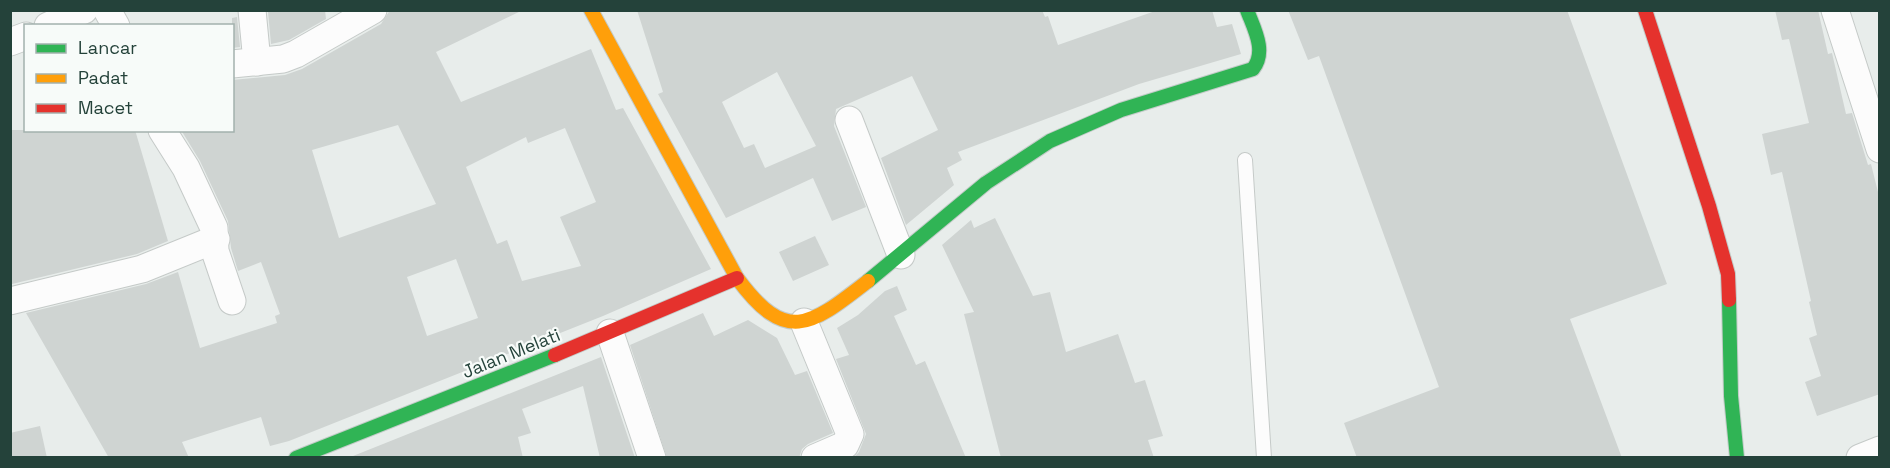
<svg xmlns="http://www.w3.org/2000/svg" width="1890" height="468" font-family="'Space Grotesk',sans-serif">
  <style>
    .building { fill: #cfd4d2; fill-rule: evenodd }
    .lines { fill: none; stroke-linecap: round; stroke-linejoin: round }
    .lane-casing { stroke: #c5cac8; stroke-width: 16 }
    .street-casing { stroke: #c5cac8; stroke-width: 29 }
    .fast-casing { stroke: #c3cbc8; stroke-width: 16 }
    .slow-casing { stroke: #c3cbc8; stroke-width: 16 }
    .jam-casing { stroke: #c3cbc8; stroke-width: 16 }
    .lane { stroke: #fcfcfc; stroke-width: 14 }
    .street { stroke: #fcfcfc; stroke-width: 27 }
    .fast { stroke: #30b455; stroke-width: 14 }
    .slow { stroke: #ff9f0a; stroke-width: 14 }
    .jam { stroke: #e5322d; stroke-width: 14 }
    .labels { text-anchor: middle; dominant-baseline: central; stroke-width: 4.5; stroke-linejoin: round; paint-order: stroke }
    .street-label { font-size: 18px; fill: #24423a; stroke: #f7fbf9 }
  </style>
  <rect width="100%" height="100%" fill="#e8edeb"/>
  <g class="building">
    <path d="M278 10H325L326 19 289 40 271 44 268 12Z"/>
    <path d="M390 10H523L436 52 461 102 591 49 616 110 623 108 711 269 603 316 289 441 270 446 261 417 182 442 189 458H109L26 313 146 284 178 272 200 348 277 323 275 316 280 314 261 262 238 271 231 248 228 221 200 161 181 130H232V80L285 75 302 69 381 24ZM398 125 436 204 339 238 312 150ZM565 128 596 202 560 217 581 266 522 281 507 240 497 244 466 167 526 137 528 143ZM456 259 478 318 427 336 407 277Z"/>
    <path d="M637 10H1042L1045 17 1048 16 1058 45 1158 10H1212L1217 27 1232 24 1241 54 1139 84 958 152 962 160 947 168 954 185 906 225 881 158 938 130 912 76 836 109 834 126 866 207 832 221 813 178 726 218 658 94 663 92ZM777 72 816 146 765 168 754 144 744 148 722 102Z"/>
    <path d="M1288 10H1567L1667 284 1570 319 1622 458H1357L1344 423 1439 387 1319 56 1308 60Z"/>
    <path d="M1775 10H1818L1828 54 1832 53 1846 114 1852 113 1868 165 1871 164 1880 200V394L1817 416 1805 382 1821 376 1809 338 1817 335 1809 302 1811 301 1782 172 1771 175 1762 134 1809 123 1789 39 1782 40Z"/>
    <path d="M237 17 240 47 232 48V18Z"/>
    <path d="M10 130H135L168 241 137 254 12 284Z"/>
    <path d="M995 218 1033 296 1050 292 1066 352 1118 334 1135 383 1145 380 1163 436 1148 440 1154 458H1001L964 314 974 312 942 245 971 220 974 228Z"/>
    <path d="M815 236 829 265 793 281 779 252Z"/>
    <path d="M897 286 907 310 894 316 916 365 925 361 966 458H853L859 452 866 434 836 359 849 355 837 328 858 315 885 291Z"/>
    <path d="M703 313 714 336 748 320 777 338 795 375 807 371 833 433 808 444 802 449 799 458H667L630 345Z"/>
    <path d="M601 357 635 458H600L583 386 522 409 531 433 518 437 523 458H348Z"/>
    <path d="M40 426 47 458H10V433Z"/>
  </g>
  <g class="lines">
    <g class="lane-casing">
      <path id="lane" d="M1245 160 1264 458"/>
    </g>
    <g class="street-casing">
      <g id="street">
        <path d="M107 10 116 26"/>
        <path d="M252 10 257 62"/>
        <path d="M1835 10 1880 149"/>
        <path d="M48 26 84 10"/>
        <path d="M10 42 26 36"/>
        <path d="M232 64 283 59 296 54 373 10"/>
        <path d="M849 120 901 255"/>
        <path d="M162 130 186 168 214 228 215 251 232 301"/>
        <path d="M10 301 142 269 216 239"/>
        <path d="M804 322 850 434 845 445 815 458"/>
        <path d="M610 333 652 458"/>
        <path d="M1860 458 1880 450"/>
      </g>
    </g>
    <g class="fast-casing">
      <g id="fast">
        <path d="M868 281 986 183 1050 141 1121 110 1253 69C1267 51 1254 29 1247 10"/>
        <path d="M1729 300 1731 396 1737 458"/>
        <path d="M296 458 555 355"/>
      </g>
    </g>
    <g class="slow-casing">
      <path id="slow" d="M591 10 737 278C787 346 811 325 868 281"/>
    </g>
    <g class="jam-casing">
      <g id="jam">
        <path d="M1645 10 1709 206 1728 274 1729 300"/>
        <path d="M555 355 737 278"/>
      </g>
    </g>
    <use href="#lane" class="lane"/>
    <use href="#street" class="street"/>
    <use href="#fast" class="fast"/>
    <use href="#slow" class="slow"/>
    <use href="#jam" class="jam"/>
  </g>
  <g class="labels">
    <g class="street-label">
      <text transform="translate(511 353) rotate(-22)">Jalan Melati</text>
    </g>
  </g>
  <rect width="1890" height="468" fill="none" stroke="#24423a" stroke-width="24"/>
  <rect x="24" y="24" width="210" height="108" fill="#f7fbf9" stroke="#a3b1ad" stroke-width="1.5"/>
  <rect x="36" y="44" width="30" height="9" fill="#30b455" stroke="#a3b1ad" stroke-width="1.5"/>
  <text x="78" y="54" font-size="18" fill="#24423a">Lancar</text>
  <rect x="36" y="74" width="30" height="9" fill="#ff9f0a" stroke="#a3b1ad" stroke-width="1.5"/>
  <text x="78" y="84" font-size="18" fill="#24423a">Padat</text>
  <rect x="36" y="104" width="30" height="9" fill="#e5322d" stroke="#a3b1ad" stroke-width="1.5"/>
  <text x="78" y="114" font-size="18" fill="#24423a">Macet</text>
</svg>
